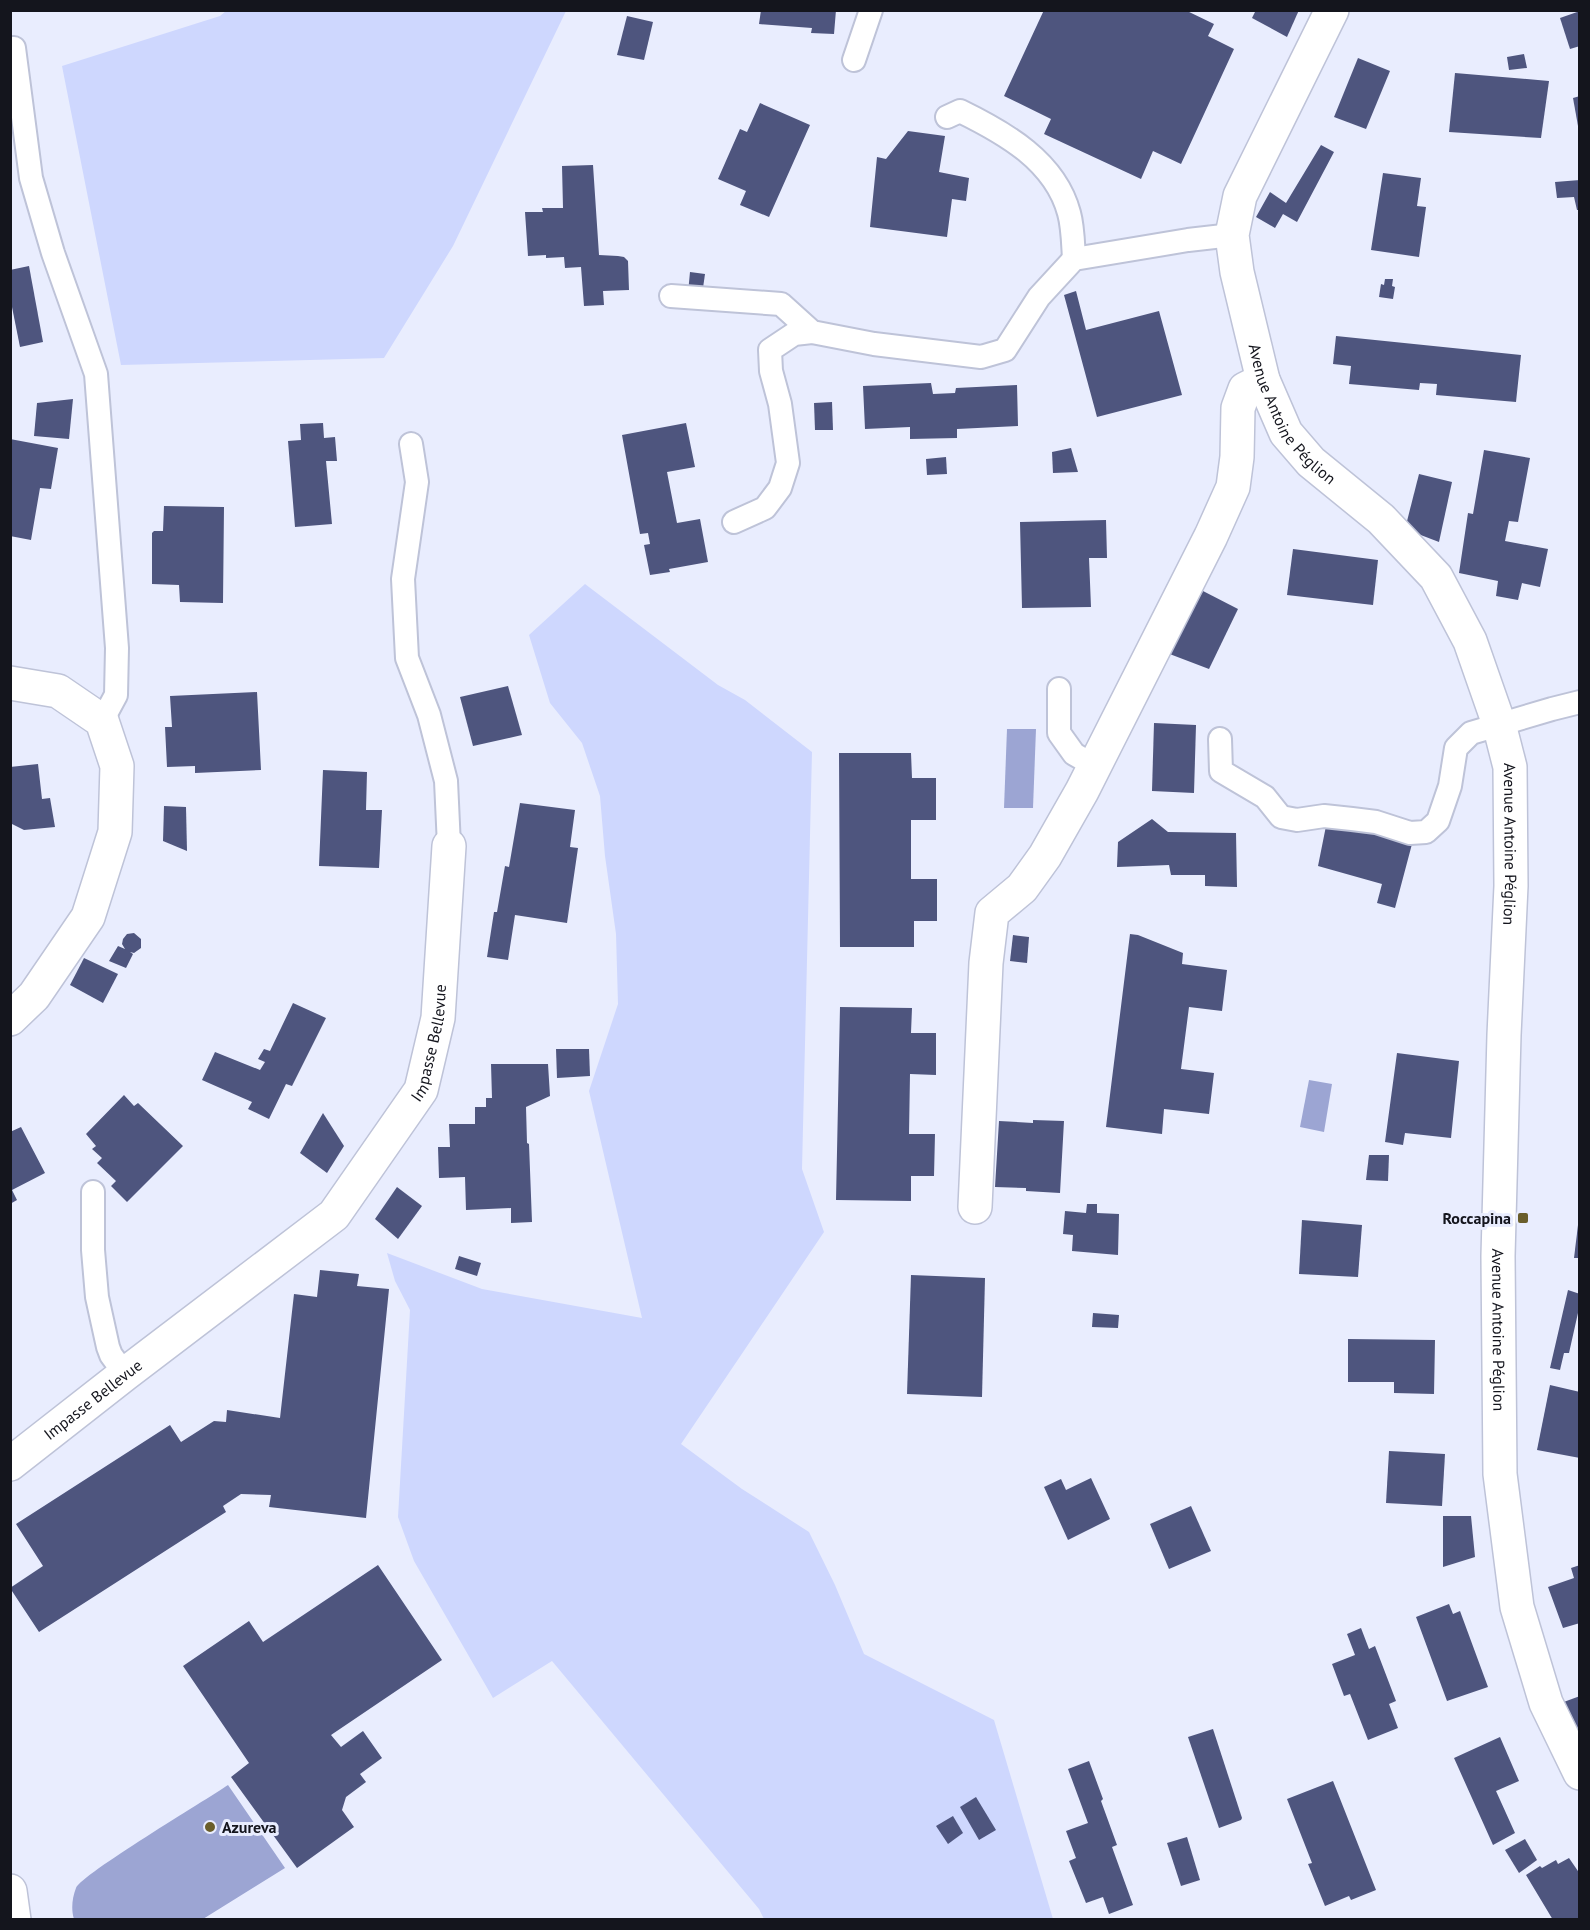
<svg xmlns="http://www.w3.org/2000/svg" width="1590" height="1930" font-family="'PT Sans',sans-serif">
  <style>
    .green { fill: #ced7fe }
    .water { fill: #9ca5d3 }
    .building { fill: #4e557e }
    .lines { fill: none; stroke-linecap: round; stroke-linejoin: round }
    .lane-casing { stroke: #bec3d8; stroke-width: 26 }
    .street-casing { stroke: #bec3d8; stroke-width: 36 }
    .secondary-casing { stroke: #bec3d8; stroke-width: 36 }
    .lane { stroke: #fff; stroke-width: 22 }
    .street { stroke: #fff; stroke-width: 33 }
    .secondary { stroke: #fff; stroke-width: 33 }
    .poi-dot { fill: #6a5e2b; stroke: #e9edfe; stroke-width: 2 }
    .labels { text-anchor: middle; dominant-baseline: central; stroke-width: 6; stroke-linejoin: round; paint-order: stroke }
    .street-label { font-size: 16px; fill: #14151d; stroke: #e9edfe }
    .poi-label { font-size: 16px; font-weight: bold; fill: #14151d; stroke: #e9edfe; text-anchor: end }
  </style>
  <rect width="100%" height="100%" fill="#e9edfe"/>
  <g class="green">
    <path d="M226 11H566L453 246 384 358 121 365 62 66 220 16Z"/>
    <path d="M585 584 718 685 745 700 812 752 802 1169 824 1232 681 1444 742 1489 809 1532 835 1585 864 1654 994 1720 1053 1919H764L759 1909 552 1661 493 1698 414 1561 398 1517 410 1310 395 1281 387 1253 482 1289 642 1318 589 1091 618 1004 616 934 605 856 600 796 582 743 550 703 529 635Z"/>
  </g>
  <g class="water">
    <path d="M1007 729H1036L1033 808H1004Z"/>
    <path d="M1309 1080 1332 1084 1324 1132 1300 1127Z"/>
    <path d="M228 1785 285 1868 203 1919H74C71 1910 72 1898 76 1888 82 1874 206 1800 228 1785Z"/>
  </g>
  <g class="building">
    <path d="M761 10H836L834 34 811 33 812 28 759 24Z"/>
    <path d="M1044 10H1185L1214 24 1208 36 1234 49 1181 164 1153 151 1141 179 1044 134 1051 119 1004 96Z"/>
    <path d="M1256 10H1299L1287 37 1252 18Z"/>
    <path d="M1580 11V46L1570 49 1560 18Z"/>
    <path d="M627 16 653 22 644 60 617 55Z"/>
    <path d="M1524 54 1527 68 1509 70 1507 57Z"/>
    <path d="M1358 58 1390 71 1366 129 1334 117Z"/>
    <path d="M1455 73 1549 81 1541 138 1449 132Z"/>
    <path d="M1580 96V126H1578L1573 98Z"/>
    <path d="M760 103 810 125 769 217 740 205 746 191 718 179 740 129 747 132Z"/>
    <path d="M908 131 945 136 939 172 969 178 966 201 952 199 947 237 870 227 877 157 886 159Z"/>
    <path d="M1321 145 1334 152 1297 222 1283 214 1275 228 1256 217 1270 192 1286 203Z"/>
    <path d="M593 165 599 255 618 256 624 257 628 261 629 290 603 291 604 305 584 306 581 267 565 268 564 257 546 258V255L528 256 525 212H543L542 208H563L562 166Z"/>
    <path d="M1383 173 1421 178 1417 206 1426 207 1419 257 1371 250Z"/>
    <path d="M1580 180V210H1577L1574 197 1557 198 1555 182Z"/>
    <path d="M29 266 43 342 20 347 10 297V270Z"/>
    <path d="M690 272 705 274 702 295 688 293Z"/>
    <path d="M1385 279H1393L1392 286 1395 287 1393 299 1379 297 1381 284 1384 285Z"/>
    <path d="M1076 291 1086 330 1159 311 1182 395 1097 417 1064 295Z"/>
    <path d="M1336 336 1521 355 1516 402 1436 395 1437 384 1420 383 1419 390 1349 384 1351 366 1333 364Z"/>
    <path d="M931 383 933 394 955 393 956 388 1017 385 1018 426 957 429V438L910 439V427L865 429 863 386Z"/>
    <path d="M73 399 69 439 34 436 37 403Z"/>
    <path d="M832 402 833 430H815L814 403Z"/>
    <path d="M323 423 324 438 335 437 337 461H326L332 524 295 527 288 441 301 440 300 424Z"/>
    <path d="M686 423 695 467 667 472 677 523 700 519 708 562 669 569 670 572 650 575 644 545 650 544 648 533 640 534 622 435Z"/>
    <path d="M10 439 58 448 51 489 40 488 31 540 10 536Z"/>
    <path d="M1071 448 1078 472 1053 473 1052 452Z"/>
    <path d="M1484 450 1530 458 1518 522 1509 521 1505 541 1548 549 1540 587 1522 583 1518 600 1496 596 1498 581 1459 573 1468 513 1473 514Z"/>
    <path d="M946 457 947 474 927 475 926 459Z"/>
    <path d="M1419 474 1452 482 1439 542 1405 529Z"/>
    <path d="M164 506 224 507 223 603 180 602 179 585 152 584V533L154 531H163Z"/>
    <path d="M1106 520 1107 558H1089L1091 607 1022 608 1020 522Z"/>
    <path d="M1293 549 1378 560 1373 605 1287 595Z"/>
    <path d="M1203 591 1238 609 1209 669 1167 653Z"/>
    <path d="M508 686 522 735 473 746 460 697Z"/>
    <path d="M257 692 261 770 195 773V766L167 767 165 727H172L170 696Z"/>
    <path d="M1154 723 1196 725 1194 793 1152 791Z"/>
    <path d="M839 753H911L912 778H936V820H911V879H937V921H914V947H840Z"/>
    <path d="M38 764 42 799 50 798 55 827 24 830 10 823V767Z"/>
    <path d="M323 770 367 772 366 810H382L379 868 319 866Z"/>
    <path d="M520 803 575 810 570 847 578 848 567 923 515 915 508 960 487 957 494 912H497L505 866 509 867Z"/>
    <path d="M164 806 186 807 187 851 163 841Z"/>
    <path d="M1152 819 1168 832 1236 833 1237 887 1205 886V875H1171L1169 865 1117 867 1118 842Z"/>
    <path d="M1327 821 1412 844 1395 908 1377 903 1382 884 1318 866Z"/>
    <path d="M134 933 141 939V948L134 953 130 952 133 954 126 968 109 961 118 946 125 949 122 944 123 939 127 934Z"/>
    <path d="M1130 934 1138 935 1183 953 1182 964 1227 970 1222 1011 1189 1007 1181 1069 1214 1073 1209 1114 1164 1109 1162 1134 1106 1127Z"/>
    <path d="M1013 935 1029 937 1027 963 1010 961Z"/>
    <path d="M84 958 118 974 103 1003 70 985Z"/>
    <path d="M293 1003 326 1018 292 1086 286 1084 269 1119 248 1109 252 1102 202 1080 215 1052 260 1070 265 1062 258 1059 264 1049 270 1051Z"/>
    <path d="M840 1007 912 1008 911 1033H936V1075L910 1074 909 1134H935L934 1176H911V1201L836 1200Z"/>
    <path d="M556 1049H589L590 1076 557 1078Z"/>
    <path d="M1397 1053 1459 1061 1451 1138 1405 1133 1403 1145 1385 1142Z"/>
    <path d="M491 1064H548L550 1096 526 1107 527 1143 529 1144 532 1222 511 1223V1208L466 1210 465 1177 439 1178 438 1147H450L449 1124H475V1107H486V1098H492Z"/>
    <path d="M124 1095 134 1106 138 1103 183 1146 127 1202 111 1186 116 1181 97 1163 102 1158 92 1149 96 1146 86 1134Z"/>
    <path d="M323 1113 344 1146 327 1173 300 1153Z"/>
    <path d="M1033 1120 1064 1121 1060 1193 1026 1191V1188L995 1187 999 1121 1033 1123Z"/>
    <path d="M21 1127 45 1173 12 1190 17 1200 10 1204V1132Z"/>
    <path d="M1369 1155H1389L1388 1181 1366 1180Z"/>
    <path d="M397 1187 422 1206 398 1239 375 1219Z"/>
    <path d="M1087 1204H1097V1213L1119 1214 1118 1255 1072 1251 1073 1235 1063 1234 1065 1211 1086 1213Z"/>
    <path d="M1302 1220 1362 1225 1358 1277 1299 1274Z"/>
    <path d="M1578 1225H1580V1258H1574Z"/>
    <path d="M459 1256 481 1263 477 1276 455 1269Z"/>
    <path d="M320 1270 359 1274 357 1286 389 1289 366 1518 269 1507 271 1495 241 1494 223 1506 226 1512 39 1632 10 1588 43 1566 16 1524 170 1425 181 1442 214 1421 226 1422 227 1410 280 1418 294 1294 317 1297Z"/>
    <path d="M911 1275 985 1278 982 1397 907 1394Z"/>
    <path d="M1568 1290 1580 1294V1304L1569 1353H1564L1560 1370 1550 1368Z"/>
    <path d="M1093 1313 1119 1315 1118 1328 1092 1327Z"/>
    <path d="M1348 1339 1435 1340 1434 1394 1394 1393V1382H1348Z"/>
    <path d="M1550 1385 1580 1392V1458L1537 1450Z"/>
    <path d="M1389 1451 1445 1454 1442 1506 1386 1503Z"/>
    <path d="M1091 1478 1110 1519 1068 1540 1044 1487 1061 1479 1066 1490Z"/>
    <path d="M1191 1506 1211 1551 1169 1569 1150 1524Z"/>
    <path d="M1443 1516H1471L1475 1557 1443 1567Z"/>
    <path d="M378 1565 442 1660 331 1735 341 1747 363 1731 382 1758 360 1774 366 1782 346 1797 342 1810 354 1827 297 1868 231 1777 249 1763 183 1666 249 1621 263 1642Z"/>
    <path d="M1580 1565V1623L1563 1628 1548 1587 1574 1578 1571 1568Z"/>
    <path d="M1449 1604 1453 1614 1460 1611 1488 1687 1447 1701 1416 1617Z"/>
    <path d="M1361 1628 1369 1649 1375 1646 1396 1701 1389 1704 1398 1728 1368 1740 1350 1694 1344 1696 1332 1664 1355 1655 1347 1634Z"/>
    <path d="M1580 1696V1748L1561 1703Z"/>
    <path d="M1213 1729 1242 1818 1241 1820 1219 1828 1188 1737Z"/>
    <path d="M1500 1737 1519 1781 1496 1791 1515 1833 1493 1845 1454 1758Z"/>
    <path d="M1089 1761 1103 1799 1101 1801 1117 1845 1112 1847 1133 1905 1109 1914 1103 1897 1086 1903 1069 1861 1076 1858 1066 1831 1088 1823 1068 1769Z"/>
    <path d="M1333 1781 1376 1890 1351 1900 1349 1896 1325 1906 1308 1864 1312 1863 1287 1799Z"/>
    <path d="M976 1797 996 1830 979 1840 960 1807Z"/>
    <path d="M953 1816 963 1833 948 1844 936 1826Z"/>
    <path d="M1187 1837 1200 1880 1181 1886 1167 1843Z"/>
    <path d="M1525 1839 1537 1860 1519 1873 1505 1850Z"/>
    <path d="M1569 1858 1580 1874V1920H1553L1526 1875 1540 1866 1542 1868 1556 1860 1558 1864Z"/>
  </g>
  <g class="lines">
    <g class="lane-casing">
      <g id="lane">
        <path d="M14 48 31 178 53 253 96 374 117 648 116 695 102 721"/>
        <path d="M854 60 871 10"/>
        <path d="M947 117 960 111C1005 133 1055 161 1069 213 1073 227 1073 244 1074 259"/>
        <path d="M671 296 781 304 812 332 874 344 981 357 1005 350 1039 297 1074 259 1188 240 1232 235"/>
        <path d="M411 444 417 482 403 579 407 658 429 715 446 781 449 846"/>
        <path d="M734 522 765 508 780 488 788 463 780 404 771 371 770 350 794 334 812 332"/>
        <path d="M1059 689V733L1074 754 1095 766"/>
        <path d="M1220 739 1221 771 1265 797 1281 817 1297 820 1324 816 1352 819 1376 822 1410 833 1426 832 1438 821 1450 786 1456 748 1471 733 1552 709 1580 702"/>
        <path d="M93 1192V1250L97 1297 108 1347 111 1355 125 1374"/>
      </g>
    </g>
    <g class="street-casing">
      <g id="street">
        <path d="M10 683 58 691 102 721 117 766 115 832 88 917 34 996 10 1019"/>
        <path d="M975 1207 986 963 992 913 1022 888 1045 856 1082 791 1211 536 1233 487 1237 457 1238 408 1245 389 1263 380"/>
        <path id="s1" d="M10 1464 125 1374 334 1215 421 1090 438 1018 449 846"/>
        <path d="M10 1891 14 1920"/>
      </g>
    </g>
    <g class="secondary-casing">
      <g id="secondary">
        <path id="s2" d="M1332 10 1240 196 1232 235 1237 272 1263 380 1286 433 1311 462 1381 519 1436 577 1470 641 1499 724 1510 767 1511 886 1504 1035 1498 1256 1500 1474 1517 1607 1546 1703 1580 1773"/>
      </g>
    </g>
    <use href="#lane" class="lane"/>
    <use href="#street" class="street"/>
    <use href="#secondary" class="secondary"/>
  </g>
  <g class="poi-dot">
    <rect x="1517" y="1212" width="12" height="12" rx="3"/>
    <circle cx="210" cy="1827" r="6"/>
  </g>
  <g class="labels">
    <g class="street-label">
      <text stroke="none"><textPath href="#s2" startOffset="440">Avenue Antoine Péglion</textPath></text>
      <text stroke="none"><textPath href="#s2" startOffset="944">Avenue Antoine Péglion</textPath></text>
      <text stroke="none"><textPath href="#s1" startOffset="609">Impasse Bellevue</textPath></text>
      <text stroke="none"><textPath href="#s2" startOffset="1430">Avenue Antoine Péglion</textPath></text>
      <text stroke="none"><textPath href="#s1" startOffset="105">Impasse Bellevue</textPath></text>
    </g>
    <g class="poi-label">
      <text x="1511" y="1218">Roccapina</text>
      <text x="222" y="1827" text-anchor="start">Azureva</text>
    </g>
  </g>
  <rect width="1590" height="1930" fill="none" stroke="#14151d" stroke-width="24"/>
</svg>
